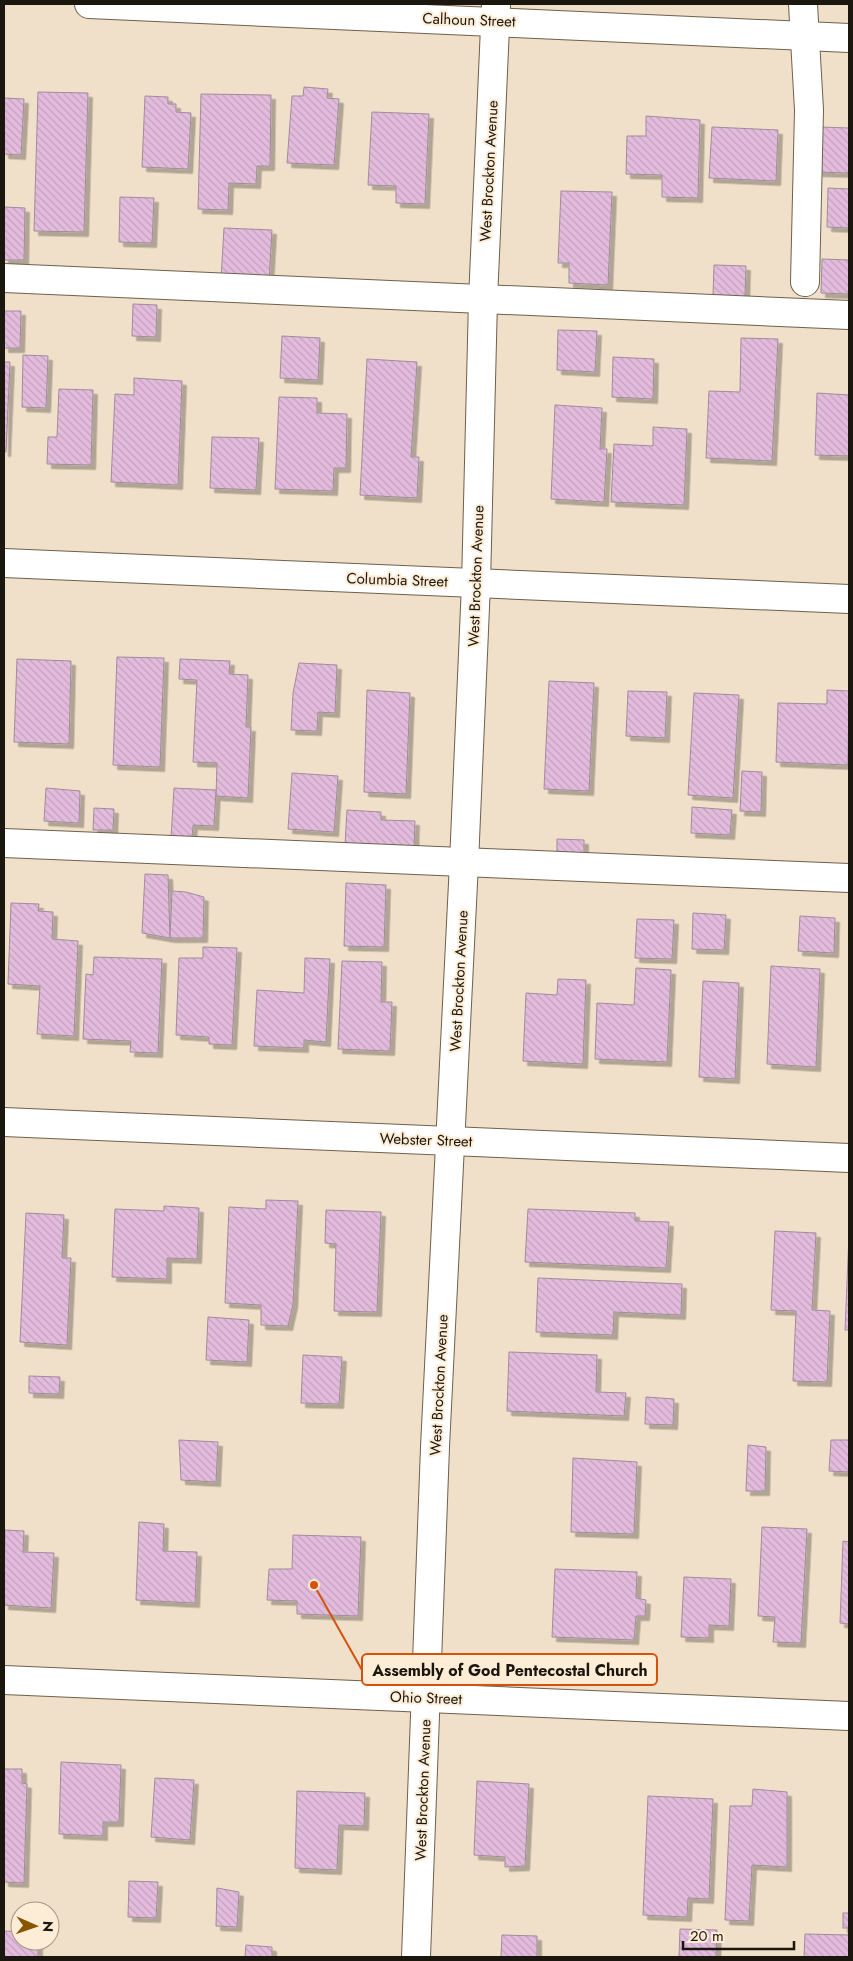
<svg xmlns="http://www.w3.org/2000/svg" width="853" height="1961" font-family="Jost,sans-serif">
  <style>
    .building { fill: url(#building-back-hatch); stroke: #a08b9c; filter: url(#shadow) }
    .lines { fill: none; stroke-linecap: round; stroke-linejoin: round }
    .minor-casing { stroke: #6e604c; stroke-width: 30 }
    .minor { stroke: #fff; stroke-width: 28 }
    .labels { text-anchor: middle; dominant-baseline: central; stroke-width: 4; stroke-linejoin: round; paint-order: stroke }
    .street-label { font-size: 15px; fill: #1b160e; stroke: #fdedd6 }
    .leader { fill: none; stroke: #d4520c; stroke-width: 2 }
    .callout-dot { fill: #d4520c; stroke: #fdedd6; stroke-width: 2 }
    .callout { fill: #fdedd6; stroke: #d4520c; stroke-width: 2 }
    .callout-label { font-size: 16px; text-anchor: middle; font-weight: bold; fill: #1b160e }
  </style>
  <defs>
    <pattern id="building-back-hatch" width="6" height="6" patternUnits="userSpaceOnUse" patternTransform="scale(1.25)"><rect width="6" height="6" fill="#e3bcdd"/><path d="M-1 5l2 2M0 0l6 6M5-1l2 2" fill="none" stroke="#c2a1bc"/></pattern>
    <filter id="shadow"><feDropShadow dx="4.5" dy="4.5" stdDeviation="0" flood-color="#0004"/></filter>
  </defs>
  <rect width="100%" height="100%" fill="#f0dfc9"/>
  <g class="building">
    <path d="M304 87 328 89 327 98 339 99 334 165 287 163 292 96H303Z"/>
    <path d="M38 92 88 93 84 232 34 231Z"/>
    <path d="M201 94 271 95 270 166H257L256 184 229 183 228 210 198 209Z"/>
    <path d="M145 96 168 97V104H176V112L191 113 188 169 142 167Z"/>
    <path d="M4 98 24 99 21 155 4 154Z"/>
    <path d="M372 112 429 114 425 204 396 203V186L368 185Z"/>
    <path d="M646 116 700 120 698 198 662 197V175L626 174 627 136H646Z"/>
    <path d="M712 127 778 130 776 181 709 178Z"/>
    <path d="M820 127 849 128V173L818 172Z"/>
    <path d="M828 188 849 189V228L827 227Z"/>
    <path d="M561 191 612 192 608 285 569 283V263H558Z"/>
    <path d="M120 197 154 198 152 243 119 242Z"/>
    <path d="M4 207 25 208 24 260H4Z"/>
    <path d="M224 228 272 230 269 281 221 280Z"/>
    <path d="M822 259 849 260V294L821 293Z"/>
    <path d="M714 265 746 266 745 297 713 296Z"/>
    <path d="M133 304 157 305 156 337 132 336Z"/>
    <path d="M4 311H21L20 348H4Z"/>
    <path d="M558 330 597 331 595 372 557 370Z"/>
    <path d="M282 336 320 338 318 380 280 378Z"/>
    <path d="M741 338 778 339 772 461 706 458 709 391 740 392Z"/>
    <path d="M23 355 48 356 46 408 22 407Z"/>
    <path d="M613 357 654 359 653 399 612 397Z"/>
    <path d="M367 359 417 362 411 457H419L417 498 360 495Z"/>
    <path d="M4 362H10L6 452H4Z"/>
    <path d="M134 378 182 381 178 485 111 482 115 394 134 395Z"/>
    <path d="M59 389 93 390 91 465 47 464 48 437H57Z"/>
    <path d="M817 393 849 395V456L815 455Z"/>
    <path d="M279 397 317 398V413L347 414 346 468H334L333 491 275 489Z"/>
    <path d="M555 405 602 408 600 449H607L604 502 551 499Z"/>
    <path d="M653 427 687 429 684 505 611 502 614 444 653 446Z"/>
    <path d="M212 437 259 438 256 490 210 488Z"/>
    <path d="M117 657 164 658 160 767 113 765Z"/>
    <path d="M17 659 71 661 69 744 14 742Z"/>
    <path d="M180 659 230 661 229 674 248 675 246 727H251L248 798 216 796 217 763 193 762 197 680 179 679Z"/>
    <path d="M299 663 337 665 335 713 318 712 317 731 291 730 293 693Z"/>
    <path d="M549 681 594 683 589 791 544 789Z"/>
    <path d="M367 690 410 693 406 794 364 792Z"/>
    <path d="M827 690 849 691 848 765 776 762 778 703 827 704Z"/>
    <path d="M628 691 667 692 665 738 626 736Z"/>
    <path d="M694 693 739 695 733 798 688 795Z"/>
    <path d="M742 771 762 772 761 812 740 811Z"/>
    <path d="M292 773 338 776 334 832 288 829Z"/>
    <path d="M46 788 80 791 79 823 44 821Z"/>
    <path d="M174 788 216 790 214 826 193 825 192 838H171Z"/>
    <path d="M692 807 732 810 730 835 691 833Z"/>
    <path d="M94 808 114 809 113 830H93Z"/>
    <path d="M347 810 381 812V820L415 821 414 849 345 845Z"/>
    <path d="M557 839 584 840V854H557Z"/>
    <path d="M145 874 168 875 170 938 142 933Z"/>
    <path d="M346 883 386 885 384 947 344 946Z"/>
    <path d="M172 891 186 892 204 897 203 938H170Z"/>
    <path d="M11 903 39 904 38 911 53 912 52 939 78 941 74 1036 37 1034 40 986 8 984Z"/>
    <path d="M693 913 726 915 724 950 692 949Z"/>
    <path d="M800 916 835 918 834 953 798 951Z"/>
    <path d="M637 919 674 920 672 959 635 958Z"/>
    <path d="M203 947 237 948 232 1045 209 1044V1037L176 1035 179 958H203Z"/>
    <path d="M94 957 162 959 158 1053 130 1052 131 1041 83 1039 86 974 93 975Z"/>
    <path d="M305 958 330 959 326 1042 304 1040V1048L254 1046 257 990 304 993Z"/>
    <path d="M342 961 382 962 381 1002H392L390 1051 338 1049Z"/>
    <path d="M771 966 820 969 816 1067 767 1064Z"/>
    <path d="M636 968 671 970 667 1062 595 1059 597 1003 634 1005Z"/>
    <path d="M558 979 586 980 583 1064 523 1061 526 993 557 995Z"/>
    <path d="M703 981 739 983 735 1079 699 1077Z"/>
    <path d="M266 1200 298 1201 293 1304 288 1326 261 1325V1305L225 1303 229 1207 266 1209Z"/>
    <path d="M164 1206 199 1208 197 1259 167 1258V1279L112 1277 115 1209 164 1211Z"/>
    <path d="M528 1209 635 1213V1221L669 1222 666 1268 525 1262Z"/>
    <path d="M326 1210 381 1212 377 1312 334 1311 336 1244 325 1243Z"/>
    <path d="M26 1213 64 1215 62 1258H71L67 1345 20 1342Z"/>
    <path d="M775 1231 816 1233 812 1310 830 1311 827 1382 793 1381 796 1311 771 1310Z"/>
    <path d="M849 1235V1330H845Z"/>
    <path d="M538 1278 682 1284 681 1315 614 1312 613 1335 536 1332Z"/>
    <path d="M208 1317 249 1320 247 1362 206 1360Z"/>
    <path d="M509 1352 597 1355 596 1392 626 1393 624 1416 507 1411Z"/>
    <path d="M303 1355 342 1357 339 1404 301 1403Z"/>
    <path d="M29 1376 60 1377 59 1394 29 1393Z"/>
    <path d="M646 1397 674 1399 673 1425 645 1424Z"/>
    <path d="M179 1440 218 1442 216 1482 181 1480Z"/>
    <path d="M831 1440H849V1472L829 1471Z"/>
    <path d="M748 1445 766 1447 765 1491H746Z"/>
    <path d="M573 1458 637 1462 634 1534 571 1532Z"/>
    <path d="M139 1522 164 1524 163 1551 197 1552 195 1603 136 1600Z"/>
    <path d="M762 1527 807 1529 801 1643 773 1642 775 1617 758 1616Z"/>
    <path d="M5 1530 24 1531 23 1552 54 1553 51 1608 4 1605Z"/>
    <path d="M293 1535 361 1537 358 1616 297 1614V1601L267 1600 269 1569H292Z"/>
    <path d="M843 1541 849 1542V1624L840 1623Z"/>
    <path d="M555 1569 637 1572 636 1598 646 1600 645 1616H636L634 1640 552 1637Z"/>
    <path d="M684 1577 731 1579 729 1626 709 1625V1638L681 1637Z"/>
    <path d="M61 1762 121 1765 119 1822H103V1836L59 1834Z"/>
    <path d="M4 1769H22V1783L27 1784 24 1883 4 1882Z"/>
    <path d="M155 1778 194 1780 190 1840 151 1837Z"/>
    <path d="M477 1781 529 1784 525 1866 505 1867V1857L474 1855Z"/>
    <path d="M753 1789 787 1792V1867L752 1865 749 1921 725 1920 730 1806H752Z"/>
    <path d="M297 1791 365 1793 364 1826 339 1825 337 1870 295 1868Z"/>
    <path d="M648 1796 713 1799 709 1899 688 1898 687 1917 643 1915Z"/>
    <path d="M129 1881 158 1882 156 1918 128 1917Z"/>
    <path d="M217 1888 239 1892 237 1927 216 1926Z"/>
    <rect x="843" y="1913" width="6" height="15"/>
    <path d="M680 1929 717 1930 716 1957H679Z"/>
    <path d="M4 1931 20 1932V1941H38V1957H4Z"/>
    <path d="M805 1934 849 1935V1957H804Z"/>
    <path d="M502 1935 537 1936V1957H501Z"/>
    <path d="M246 1945 272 1947V1957H245Z"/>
  </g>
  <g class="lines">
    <g class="minor-casing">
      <g id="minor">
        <path d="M89 4 849 38"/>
        <path d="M803 4 809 110 805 282"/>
        <path d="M4 278 849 315"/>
        <path d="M4 563 849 599"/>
        <path d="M4 843 849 878"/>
        <path d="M4 1122 849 1158"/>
        <path d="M4 1680 849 1716"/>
        <path d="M416 1957 435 1447 464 863 476 584 483 300 496 4"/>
      </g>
    </g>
    <use href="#minor" class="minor"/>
  </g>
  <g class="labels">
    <g class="street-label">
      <text transform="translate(469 20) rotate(2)">Calhoun Street</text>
      <text transform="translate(489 171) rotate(-87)">West Brockton Avenue</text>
      <text transform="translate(476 576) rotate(-88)">West Brockton Avenue</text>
      <text transform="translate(397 580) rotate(2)">Columbia Street</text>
      <text transform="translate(459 981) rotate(-87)">West Brockton Avenue</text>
      <text transform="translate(426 1140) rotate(2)">Webster Street</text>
      <text transform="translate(439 1385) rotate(-87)">West Brockton Avenue</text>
      <text transform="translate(426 1698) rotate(2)">Ohio Street</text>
      <text transform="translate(423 1790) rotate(-88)">West Brockton Avenue</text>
    </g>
  </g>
  <path class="leader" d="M314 1585L362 1670"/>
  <circle class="callout-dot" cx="314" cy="1585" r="5"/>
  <rect class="callout" x="362" y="1654" width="295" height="31" rx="5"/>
  <g class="callout-label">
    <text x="510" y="1676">Assembly of God Pentecostal Church</text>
  </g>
  <rect width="853" height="1961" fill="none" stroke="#1b160e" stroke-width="10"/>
  <g transform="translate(35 1926) rotate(92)"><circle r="24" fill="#fdedd6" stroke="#a39786"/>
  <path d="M0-4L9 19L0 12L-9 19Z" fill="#885400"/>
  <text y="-8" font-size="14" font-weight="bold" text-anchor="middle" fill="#1b160e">N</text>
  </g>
  <path d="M683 1941v8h111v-8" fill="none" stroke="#1b160e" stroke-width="2.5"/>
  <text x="690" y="1941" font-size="15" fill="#1b160e" stroke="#fdedd6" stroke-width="4" paint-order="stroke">20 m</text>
</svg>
